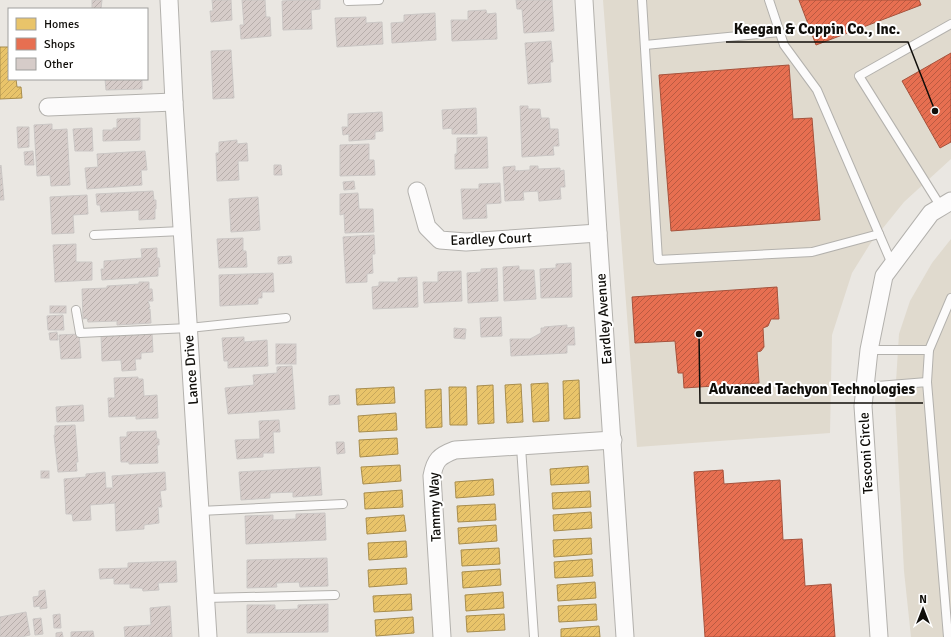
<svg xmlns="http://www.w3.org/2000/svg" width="951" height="637" font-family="Signika,sans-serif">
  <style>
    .built { fill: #e0dace }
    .homes { fill: url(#homes-hatch); stroke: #a88d4d }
    .shops { fill: url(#shops-hatch); stroke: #a6523c }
    .building { fill: url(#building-hatch); stroke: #cbc7c5 }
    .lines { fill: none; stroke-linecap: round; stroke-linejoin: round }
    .service-casing { stroke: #b3b1ad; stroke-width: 10 }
    .minor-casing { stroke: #b3b1ad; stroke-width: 19 }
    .service { stroke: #fcfbfb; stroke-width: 8 }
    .minor { stroke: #fcfbfb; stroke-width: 17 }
    .labels { text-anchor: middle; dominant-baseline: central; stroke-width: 4; stroke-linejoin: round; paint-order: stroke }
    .street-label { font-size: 14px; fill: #100e0a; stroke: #fff }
    .leader { fill: none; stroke: #100e0a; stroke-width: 1.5 }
    .callout-dot { fill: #100e0a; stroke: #fff; stroke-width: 1.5 }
    .callout-label { font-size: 15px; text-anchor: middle; font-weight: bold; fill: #100e0a; stroke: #fff; stroke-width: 4; stroke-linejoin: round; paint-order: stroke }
  </style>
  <defs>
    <pattern id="homes-hatch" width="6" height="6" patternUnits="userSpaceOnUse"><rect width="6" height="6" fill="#e9c46a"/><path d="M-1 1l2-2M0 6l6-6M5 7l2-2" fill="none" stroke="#c7a75b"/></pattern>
    <pattern id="shops-hatch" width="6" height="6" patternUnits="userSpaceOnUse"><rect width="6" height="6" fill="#e76f51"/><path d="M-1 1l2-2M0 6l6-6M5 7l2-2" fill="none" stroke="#ba5a41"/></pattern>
    <pattern id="building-hatch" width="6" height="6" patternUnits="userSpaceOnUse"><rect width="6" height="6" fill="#d6ccc9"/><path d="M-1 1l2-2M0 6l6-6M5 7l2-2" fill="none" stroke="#b7aeab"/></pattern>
  </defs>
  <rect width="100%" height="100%" fill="#eae7e2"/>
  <g class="built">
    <path d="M603 0H951V159L904 202 870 244 852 273 832 335 830 433 637 447Z"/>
    <path d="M951 239V637H911L904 571 895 398 899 334 910 301 932 263Z"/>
  </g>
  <g class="homes">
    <path d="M0 47H9V79H16L17 87H21L22 98 0 99Z"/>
    <path d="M579 380 580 418 564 419 563 381Z"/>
    <path d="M548 383 549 421 533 422 531 384Z"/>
    <path d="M521 384 523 422 507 423 505 385Z"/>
    <path d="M493 385 494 423 478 424 477 386Z"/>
    <path d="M394 387 395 403 357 405 356 389Z"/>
    <path d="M449 387H466L467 425H450Z"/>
    <path d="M441 389 442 427 426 428 425 390Z"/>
    <path d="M396 413 397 430 359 432 358 416Z"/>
    <path d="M397 438 398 454 360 457 359 440Z"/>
    <path d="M400 465 401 481 363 484 361 467Z"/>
    <path d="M588 466 589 483 551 485 550 469Z"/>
    <path d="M493 479 494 495 456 498 455 482Z"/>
    <path d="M402 490 403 507 365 509 364 493Z"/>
    <path d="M590 491 591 507 553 509 552 493Z"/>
    <path d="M495 504 496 520 458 522 457 506Z"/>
    <path d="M591 512 592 528 554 531 553 515Z"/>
    <path d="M404 515 406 531 367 534 366 518Z"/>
    <path d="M496 525 497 541 459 544 458 528Z"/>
    <path d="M591 538 592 554 554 557 553 540Z"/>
    <path d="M406 541 407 557 369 560 368 543Z"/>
    <path d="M499 548 500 564 462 566 461 550Z"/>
    <path d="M592 559 593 576 555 578 554 562Z"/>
    <path d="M406 568 407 584 369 587 368 570Z"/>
    <path d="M500 569 501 585 463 588 462 572Z"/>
    <path d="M595 582 596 598 558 601 557 585Z"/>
    <path d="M503 592 504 608 466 611 465 595Z"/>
    <path d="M411 594 412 610 374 612 373 596Z"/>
    <path d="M596 604 597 620 559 622 558 606Z"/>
    <path d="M504 614 505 630 467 632 466 616Z"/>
    <path d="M413 617 414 633 376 636 375 620Z"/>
    <path d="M599 626 600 637H561V629Z"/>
  </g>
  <g class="shops">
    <path d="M799 0H919L921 5 816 45Z"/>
    <path d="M951 53V142L940 148 902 81Z"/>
    <path d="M789 65 793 119 812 118 820 220 671 231 659 75Z"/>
    <path d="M777 287 779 319H771L768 326 763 328 764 347 761 351 757 352 759 383 684 388 683 373H678L675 341 635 343 632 297Z"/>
    <path d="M723 470 724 484 780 480 783 540 802 539 805 586 831 584 835 637H705L694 472Z"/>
  </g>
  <g class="building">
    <path d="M92 0H102L101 9H92Z"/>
    <path d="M212 0H231L232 20 211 22 210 11H213Z"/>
    <path d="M242 0H265L266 17H270L271 36 241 39 240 25H244Z"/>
    <path d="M300 0H320V9L311 10 312 29 283 30 282 1Z"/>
    <path d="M516 0H552L554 31 524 33 522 9H517Z"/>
    <path d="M486 10 487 14 496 13 497 39 452 41 451 20H468V11Z"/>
    <path d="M435 13 436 40 392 43 391 23 404 22V15Z"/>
    <path d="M366 17V23L382 22 383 44 337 47 335 18Z"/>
    <path d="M551 41 553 62H550L551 82 528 84 525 43Z"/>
    <path d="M231 50 234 98 213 99 211 51Z"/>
    <path d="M105 79H142V89L106 90Z"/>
    <path d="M520 106H528V109H540L541 118H549L550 129H558L559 146H553L554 155 522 157Z"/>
    <path d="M476 108 477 134H452V128L443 129 442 110Z"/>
    <path d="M382 112 383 131 375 132V139L349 141V134L343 135 342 127H348V114Z"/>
    <path d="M140 118V140L103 141V130H113V128H117V119Z"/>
    <path d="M52 124V130L67 129 70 185 51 186 50 175 37 176 34 125Z"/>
    <path d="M17 127H29V147L18 148Z"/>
    <path d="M92 128 93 151H75L73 129Z"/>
    <path d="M487 137 488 168 455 169V154H457V138Z"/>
    <path d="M237 140V144L247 143 248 161H238L239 180 217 181 216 153H219V142Z"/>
    <path d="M369 144V160H374L375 175 340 176V145Z"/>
    <path d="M33 151 34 165H25L24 152Z"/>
    <path d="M145 151 147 170H141L142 185 87 189 85 168 98 167 97 154Z"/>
    <path d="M1 165 4 200H0V166Z"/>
    <path d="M274 165H281L282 175H274Z"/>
    <path d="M515 166V171L530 170V166H538V169L560 168V171L564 170 565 187H560L561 199 539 201 538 191 523 192 524 200 505 201 503 167Z"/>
    <path d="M354 181 355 189 344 190 343 182Z"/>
    <path d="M500 183 501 203 486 204 487 218 463 219 461 189H479V184Z"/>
    <path d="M153 191 154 200H156V209H155V219L139 220V210L101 212 100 205H97L96 194Z"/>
    <path d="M358 193 359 209H373L374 232 345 233 344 214 340 215V194Z"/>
    <path d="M87 195 88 214 73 215 74 233 52 234 50 197Z"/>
    <path d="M258 197 260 230 231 232 229 199Z"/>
    <path d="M374 235 375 254H372L373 273 367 274V282L346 283 343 237Z"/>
    <path d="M243 238V251H246L247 267 219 268 217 239Z"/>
    <path d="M76 244V262H92V280L55 282 53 245Z"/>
    <path d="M157 248V258H159L160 267H158V276L102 280 101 269H104V261L142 258 141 249Z"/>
    <path d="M291 256 292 263 278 264V257Z"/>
    <path d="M571 263 572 297 541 298 540 269 556 268V264Z"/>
    <path d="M519 266V270H534L536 299 504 301 503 267Z"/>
    <path d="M497 268 498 301 468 303 467 273 481 272V269Z"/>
    <path d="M461 271 462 301 424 303 423 282H438V272Z"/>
    <path d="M273 273 274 292H262V298H258V304L220 306 219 275Z"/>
    <path d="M417 277 418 307 373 309 372 287 379 286V282H398V278Z"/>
    <path d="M139 282H149V289H152L153 301H148L150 307 148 309H150L151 323 117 325V321L88 322 87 318 83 319 82 289 107 288V286L139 284Z"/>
    <rect x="50" y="306" width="16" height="7"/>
    <path d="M63 315 64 330H48L47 316Z"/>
    <path d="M501 317 502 336 481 337 480 318Z"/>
    <path d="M567 325V328L574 327 575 345H567V353L511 356 510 339H530L541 333V328H544V327Z"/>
    <path d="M454 328 466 329 465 339 454 338Z"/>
    <path d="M57 332 58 340H50L49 333Z"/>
    <path d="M152 332 153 352 141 353V359H135L136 370 122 371 121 360 102 361 101 335Z"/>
    <path d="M79 334 81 358 61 359 59 335Z"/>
    <path d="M244 337V342L267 340 268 366 228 368V361H224L222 338Z"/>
    <rect x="276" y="344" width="20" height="20"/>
    <path d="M292 366 295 409 228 414 225 388 254 385 253 375 277 373V367Z"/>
    <path d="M138 377V379H143L144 396 157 395 158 418 136 419V416L109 417 108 398H115L114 378Z"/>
    <path d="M339 395 340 404 329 405V396Z"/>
    <path d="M83 405 84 421 57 422 56 407Z"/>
    <path d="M279 420 280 432H273L274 453H263V457L237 459 235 440 260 439 259 421Z"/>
    <path d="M75 425 78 462H76L77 471 58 472 54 435H55V426Z"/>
    <path d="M156 431 157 439H159V445H157L158 463 129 464V462H121L120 437H127V432Z"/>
    <path d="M336 442H344L345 453 337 454Z"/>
    <path d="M320 467 322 495 293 497V492L270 493V498L241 500 239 472Z"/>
    <rect x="41" y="471" width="8" height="7"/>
    <path d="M105 472 106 488H113L112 476 165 472 166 490 160 491 162 507H158L159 523 144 525V529L116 531 115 503 90 505 91 520 73 521 72 514H66L64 479 86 477V474Z"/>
    <path d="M325 513 326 540 246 544 245 516 273 515V520L296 519V514Z"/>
    <path d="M327 558 328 586 300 587 299 582 276 583 277 587 247 588V560Z"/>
    <path d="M176 561 177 582 158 583 159 590 143 591 142 588H130V584H114V578L100 579 99 569 128 568V563Z"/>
    <path d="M45 590 47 608 40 609V606L34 607 33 597 39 596V591Z"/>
    <path d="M328 604V632L247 633V605H275V610L298 609V605Z"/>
    <path d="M170 606 172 637H125L124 627 151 625 150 608Z"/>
    <path d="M26 612 30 635 21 637H0V617Z"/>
    <path d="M60 614 61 628H54L53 615Z"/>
    <path d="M41 618 43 634 35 635 33 619Z"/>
    <path d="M93 631 94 637H71V632Z"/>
    <path d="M62 632 63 637H56V633Z"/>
  </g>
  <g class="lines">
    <g class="service-casing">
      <g id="service">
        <path d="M642 0 658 260 812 252 879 234 892 264"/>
        <path d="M769 0 784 45 817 90 879 234"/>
        <path d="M348 1 379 0"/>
        <path d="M645 45 780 32"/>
        <path d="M941 207 859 76 951 24"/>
        <path d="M94 235 182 231"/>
        <path d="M76 310 80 333 189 328 286 318"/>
        <path d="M869 350H929L927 382"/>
        <path d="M929 350 951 298"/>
        <path d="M865 387 927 382 948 637"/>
        <path d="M521 447 534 637"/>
        <path d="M200 511 343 504"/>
        <path d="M206 598 335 595"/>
      </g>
    </g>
    <g class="minor-casing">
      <g id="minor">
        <path d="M169 0 174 102 208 637"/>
        <path d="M584 0 598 233 625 637"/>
        <path d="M48 107 174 102"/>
        <path d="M417 191 427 227 440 240 466 242 598 233"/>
        <path d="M442 637 432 476C435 460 439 456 455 450L613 440"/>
        <path d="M879 637 863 406 869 350 884 276 931 213 951 201"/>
      </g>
    </g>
    <use href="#service" class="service"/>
    <use href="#minor" class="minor"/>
  </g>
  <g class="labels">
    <g class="street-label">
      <text transform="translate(491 239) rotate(-2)">Eardley Court</text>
      <text transform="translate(604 319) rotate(-94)">Eardley Avenue</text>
      <text transform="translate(191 370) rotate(-94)">Lance Drive</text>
      <text transform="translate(866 453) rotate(-93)">Tesconi Circle</text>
      <text transform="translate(435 507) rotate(-92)">Tammy Way</text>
    </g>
  </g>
  <path class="leader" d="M935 111L908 42H726M699 334L700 403H923"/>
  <g class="callout-dot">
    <circle cx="935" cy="111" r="4"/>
    <circle cx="699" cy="334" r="4"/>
  </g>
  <g class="callout-label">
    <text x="817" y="34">Keegan &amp; Coppin Co., Inc.</text>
    <text x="812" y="394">Advanced Tachyon Technologies</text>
  </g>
  <rect x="8" y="8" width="140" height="72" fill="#ffffff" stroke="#9f9f9d"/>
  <rect x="16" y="18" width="20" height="12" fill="#e9c46a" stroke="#9f9f9d"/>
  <text x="44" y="28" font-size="12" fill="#100e0a">Homes</text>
  <rect x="16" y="38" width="20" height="12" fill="#e76f51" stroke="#9f9f9d"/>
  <text x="44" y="48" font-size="12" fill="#100e0a">Shops</text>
  <rect x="16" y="58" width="20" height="12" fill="#d6ccc9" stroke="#9f9f9d"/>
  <text x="44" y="68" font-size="12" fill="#100e0a">Other</text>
  <g transform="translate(923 609)" stroke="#ffffff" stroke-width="3" paint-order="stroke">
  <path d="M0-3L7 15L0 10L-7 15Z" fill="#100e0a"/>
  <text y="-6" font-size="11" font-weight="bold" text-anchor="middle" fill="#100e0a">N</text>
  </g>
</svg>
